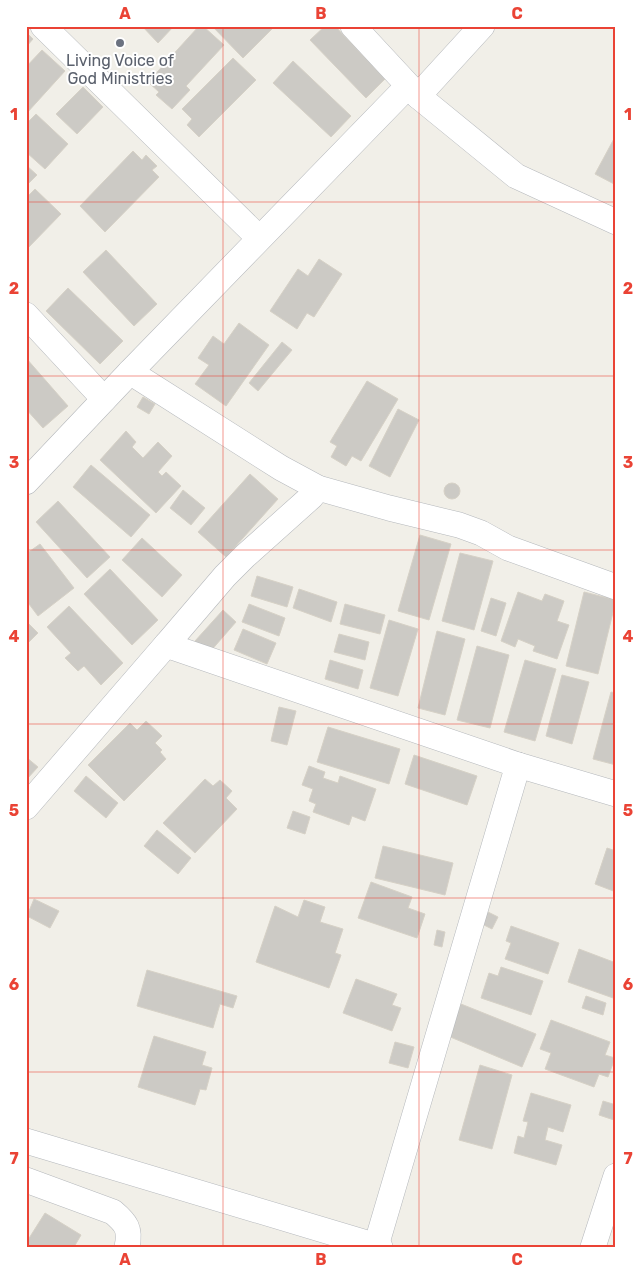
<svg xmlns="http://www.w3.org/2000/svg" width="642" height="1273" font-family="Rubik,sans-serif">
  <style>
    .building { fill: #cccac5; stroke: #d6d1c6 }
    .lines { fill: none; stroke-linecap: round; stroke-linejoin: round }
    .minor-casing { stroke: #b5b8bc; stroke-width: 26 }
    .minor { stroke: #fff; stroke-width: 25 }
    .grid { fill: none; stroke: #ea4335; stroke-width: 1; stroke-opacity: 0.55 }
    .worship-dot { fill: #6b7280; stroke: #fff; stroke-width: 2 }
    .labels { text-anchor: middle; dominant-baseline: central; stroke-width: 4; stroke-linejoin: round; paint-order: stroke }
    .worship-label { font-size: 16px; fill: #5b616d; stroke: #fff }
    .neatline { fill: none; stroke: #ea4335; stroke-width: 2 }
    .grid-label { font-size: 16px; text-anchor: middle; font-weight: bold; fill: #ea4335 }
  </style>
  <rect width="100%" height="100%" fill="#f1efe8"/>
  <g class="building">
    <path d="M142 26H174L158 43Z"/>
    <path d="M199 26H203L224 45 186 86 190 90 172 109 156 95 159 92 148 82Z"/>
    <path d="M212 26H275L243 58Z"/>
    <path d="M325 26H335L385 79 366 98 310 40Z"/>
    <path d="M26 32 33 39 26 47Z"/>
    <path d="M42 50 65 71 26 114V67Z"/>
    <path d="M233 58 256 80 199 137 187 125 192 119 182 109Z"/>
    <path d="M293 61 351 116 331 137 273 83Z"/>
    <path d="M83 87 103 107 77 134 56 114Z"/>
    <path d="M36 114 68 144 45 169 26 152V124Z"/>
    <path d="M616 135V185L595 174Z"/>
    <path d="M133 151 142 160 146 155 157 166 152 170 159 177 105 232 80 206Z"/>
    <path d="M26 165 37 175 26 186Z"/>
    <path d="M35 189 61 214 26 250V198Z"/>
    <path d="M106 250 157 304 134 326 83 272Z"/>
    <path d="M319 259 342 274 314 317 307 313 297 329 270 311 298 269 308 276Z"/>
    <path d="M68 288 123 341 100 364 46 311Z"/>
    <path d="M239 323 269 345 226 406 195 384 209 365 198 358 213 336 224 344Z"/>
    <path d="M282 342 292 350 258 391 249 383Z"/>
    <path d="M26 358 68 406 43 428 26 409Z"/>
    <path d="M367 381 398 399 361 461 352 456 346 466 331 457 337 446 330 442Z"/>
    <path d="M143 397 155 404 149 414 137 407Z"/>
    <path d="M398 409 419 420 390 477 369 466Z"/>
    <path d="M126 431 136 442 132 447 143 458 158 442 172 456 158 472 162 476 166 472 181 486 156 513 100 460Z"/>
    <path d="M91 465 150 515 131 537 73 487Z"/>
    <path d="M250 474 278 499 226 557 198 532Z"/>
    <circle cx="452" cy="491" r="8"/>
    <path d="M183 490 205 508 191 525 170 508Z"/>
    <path d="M58 501 110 557 87 578 36 522Z"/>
    <path d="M420 535 451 544 429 620 398 611Z"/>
    <path d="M142 538 182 575 162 597 122 560Z"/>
    <path d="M40 544 74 588 38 616 26 600V554Z"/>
    <path d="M460 553 493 561 474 630 442 621Z"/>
    <path d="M110 569 158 620 132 645 84 594Z"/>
    <path d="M257 576 293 587 287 607 251 596Z"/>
    <path d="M299 589 337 602 331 622 293 608Z"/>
    <path d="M518 592 542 601 545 594 564 601 557 621 569 625 557 659 533 651 535 646 518 639 515 647 501 641Z"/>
    <path d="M584 592 616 600 598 674 566 666Z"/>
    <path d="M491 598 506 603 496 636 481 631Z"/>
    <path d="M249 604 285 618 279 636 242 622Z"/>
    <path d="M345 604 385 615 380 634 340 624Z"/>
    <path d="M69 606 123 663 101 685 84 666 78 671 65 658 71 653 47 627Z"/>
    <path d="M223 610 236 622 209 653 195 641Z"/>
    <path d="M389 620 418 629 398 696 370 688Z"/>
    <path d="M26 621 38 633 26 645Z"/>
    <path d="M243 629 276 643 267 664 234 650Z"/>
    <path d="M437 631 465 639 445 715 418 708Z"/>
    <path d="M339 634 369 642 365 660 334 652Z"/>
    <path d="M477 646 509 655 490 728 457 720Z"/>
    <path d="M330 660 363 670 358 689 325 679Z"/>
    <path d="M525 660 556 669 535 741 504 732Z"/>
    <path d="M562 675 589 682 572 744 546 736Z"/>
    <path d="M611 692 616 693V765L593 759Z"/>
    <path d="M279 707 296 711 287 745 271 741Z"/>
    <path d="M146 721 162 736 155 743 162 750 160 752 166 759 124 801 88 765 130 723 137 730Z"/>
    <path d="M328 727 400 749 389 784 317 762Z"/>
    <path d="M414 755 477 776 467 805 405 784Z"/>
    <path d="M26 757 38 767 26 780Z"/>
    <path d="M309 766 325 772 323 778 338 783 340 776 376 789 365 821 352 816 349 825 313 812 316 804 309 801 313 789 302 785Z"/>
    <path d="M86 776 118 803 106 818 74 791Z"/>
    <path d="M205 779 213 786 220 780 232 791 226 798 237 809 195 853 163 823Z"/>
    <path d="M293 811 310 817 305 834 287 828Z"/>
    <path d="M157 830 191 858 178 874 144 846Z"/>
    <path d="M383 846 453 863 445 895 375 878Z"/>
    <path d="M607 848 616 851V892L595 884Z"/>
    <path d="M371 882 412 897 408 908 425 914 417 938 358 918Z"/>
    <path d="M34 899 59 911 50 928 27 916Z"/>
    <path d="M304 900 325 907 320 922 343 929 335 953 341 955 329 988 256 962 275 906 298 917Z"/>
    <path d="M484 910 498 917 492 929 478 922Z"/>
    <path d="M511 926 559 943 548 974 505 959 511 943 506 941Z"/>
    <path d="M437 930 445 932 442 947 434 945Z"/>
    <path d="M579 949 616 963V999L568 982Z"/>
    <path d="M501 967 543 981 531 1015 481 998 489 973 498 976Z"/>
    <path d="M147 970 237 996 233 1008 220 1004 213 1028 137 1006Z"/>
    <path d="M356 979 397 994 392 1005 401 1008 392 1031 343 1013Z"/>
    <path d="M586 996 606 1003 603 1015 582 1008Z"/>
    <path d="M461 1004 536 1034 522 1067 448 1036Z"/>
    <path d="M551 1020 610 1042 605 1055 615 1058 608 1077 599 1074 594 1087 545 1069 551 1053 540 1049Z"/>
    <path d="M154 1036 206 1052 202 1065 212 1068 206 1090 200 1089 195 1105 138 1087Z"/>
    <path d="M395 1042 414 1047 408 1068 389 1063Z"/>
    <path d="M480 1065 512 1075 492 1149 459 1140Z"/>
    <path d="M531 1093 571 1105 563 1132 548 1127 545 1140 562 1145 556 1165 514 1153 518 1136 524 1138 528 1122 523 1121Z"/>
    <path d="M603 1101 616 1105 614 1120 599 1115Z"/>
    <path d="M45 1213 81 1235 74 1247H26V1243Z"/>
  </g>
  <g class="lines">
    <g class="minor-casing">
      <g id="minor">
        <path d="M43 26 259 238"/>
        <path d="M353 26 418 96 516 176 616 222"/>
        <path d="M418 96 482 26"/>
        <path d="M26 315 104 399"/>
        <path d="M130 372 281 468 318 488 389 508 459 525 481 533 508 548 616 587"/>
        <path d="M26 482 130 372 408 86"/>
        <path d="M166 645 225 576 245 556 311 497 318 488"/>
        <path d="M26 807 166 645 518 765 616 794"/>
        <path d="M26 1141 380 1247"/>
        <path d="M26 1180 113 1212C126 1223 131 1229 127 1247"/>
        <path d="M376 1246 518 765"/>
        <path d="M593 1247 616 1176"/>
      </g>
    </g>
    <use href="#minor" class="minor"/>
  </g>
  <path class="grid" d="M223 26V1247M419 26V1247M26 202H616M26 376H616M26 550H616M26 724H616M26 898H616M26 1072H616"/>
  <circle class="worship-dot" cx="120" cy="43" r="5"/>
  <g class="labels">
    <g class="worship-label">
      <text x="120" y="60">Living Voice of<tspan x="120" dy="18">God Ministries</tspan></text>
    </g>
  </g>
  <rect width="642" height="1273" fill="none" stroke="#ffffff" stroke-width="55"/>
  <rect x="28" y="28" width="586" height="1218" class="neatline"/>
  <g class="grid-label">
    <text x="125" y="19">A</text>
    <text x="321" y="19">B</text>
    <text x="517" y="19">C</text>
    <text x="14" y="120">1</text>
    <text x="628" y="120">1</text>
    <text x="14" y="294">2</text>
    <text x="628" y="294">2</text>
    <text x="14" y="468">3</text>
    <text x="628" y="468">3</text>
    <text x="14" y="642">4</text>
    <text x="628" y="642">4</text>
    <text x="14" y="816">5</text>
    <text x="628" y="816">5</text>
    <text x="14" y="990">6</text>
    <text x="628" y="990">6</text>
    <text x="14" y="1164">7</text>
    <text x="628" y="1164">7</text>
    <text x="125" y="1265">A</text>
    <text x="321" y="1265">B</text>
    <text x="517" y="1265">C</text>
  </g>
</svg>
